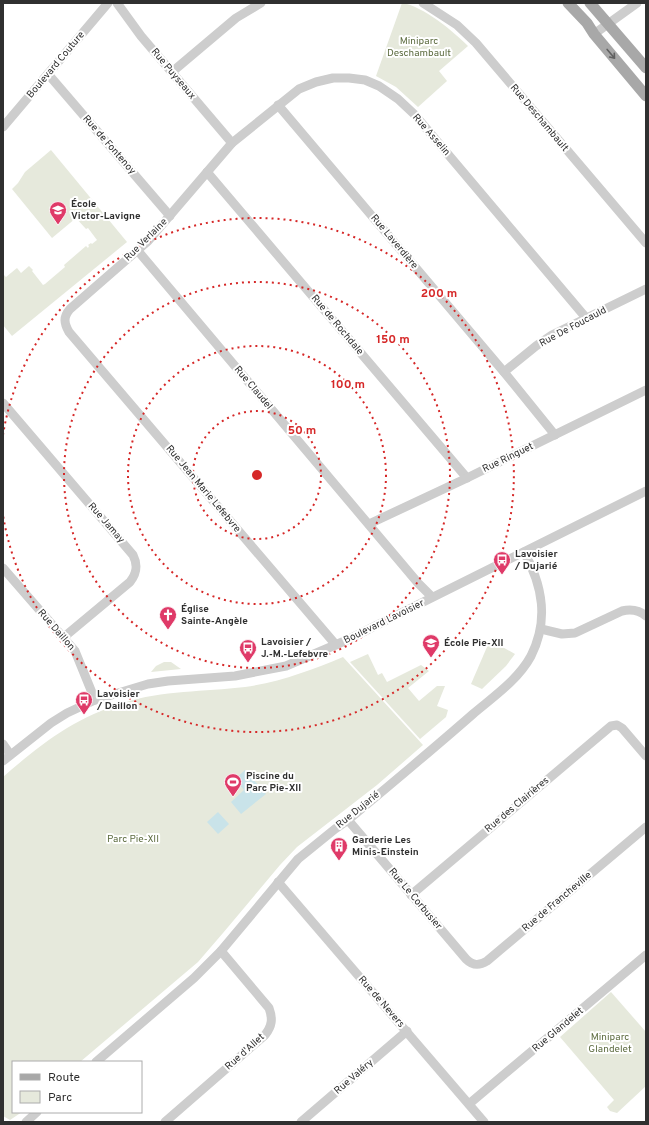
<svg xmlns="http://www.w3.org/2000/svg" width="649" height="1125" font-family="Overpass,sans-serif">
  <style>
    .green { fill: #e6e9dc }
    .water { fill: #c9e3e9 }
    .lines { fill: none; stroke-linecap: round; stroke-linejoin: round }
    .minor { stroke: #cdcdcd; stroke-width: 9 }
    .major { stroke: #a8a8a8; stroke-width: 11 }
    .oneway { stroke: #606060 }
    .ring { fill: none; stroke: #d62828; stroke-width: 2; stroke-dasharray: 2 4 }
    .labels { text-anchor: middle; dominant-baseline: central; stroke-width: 4; stroke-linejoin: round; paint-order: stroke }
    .park-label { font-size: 10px; fill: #5c6b3f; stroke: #fff }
    .street-label { font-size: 10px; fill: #303030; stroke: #fff }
    .poi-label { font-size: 10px; font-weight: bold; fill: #303030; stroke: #fff; text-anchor: start }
    .centre { fill: #d62828; stroke: #fff; stroke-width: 2 }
    .ring-label { font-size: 12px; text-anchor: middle; font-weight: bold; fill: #d62828; stroke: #fff; stroke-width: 4; stroke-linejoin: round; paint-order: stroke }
  </style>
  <rect width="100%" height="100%" fill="#fff"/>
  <g class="green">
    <path d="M402 3C423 6 453 31 468 46L439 71 447 81 418 107 396 87 376 76Z"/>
    <path d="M51 150 127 242 12 336 3 325V274L6 277 17 268 21 273 29 266 33 270 32 271 43 285 45 284 65 267 64 265 86 246 88 248 89 246 88 245 91 243 92 244 97 240 88 228 86 229 76 218 52 238 12 189 18 183 25 172Z"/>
    <path d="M490 640 515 654 506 666 482 689 471 684Z"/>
    <path d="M368 654 378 675 382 673 387 682 421 665 429 671 408 688 419 701 437 686H445L437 706 448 710 446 717 420 739 350 662Z"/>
    <path d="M343 657 423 745 377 785 297 847 280 865 223 933 198 962 80 1062H13V1112H22L10 1120 3 1116V777C41 744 74 718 123 703 163 690 204 692 245 687 280 682 312 670 343 657Z"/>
    <path d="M164 662H171L181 669 151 672 156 666Z"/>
    <path d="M611 992 646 1032V1086L617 1113 610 1111 607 1107 614 1100 560 1037Z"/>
  </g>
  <g class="water">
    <path d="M245 770 266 794 241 814 231 802 244 790 235 779Z"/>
    <path d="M218 812 229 824 218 834 207 822Z"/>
  </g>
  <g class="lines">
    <g class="minor">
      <path d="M117 3 141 36 232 143"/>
      <path d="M423 3 457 25 476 43 646 243"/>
      <path d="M594 34 637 3"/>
      <path d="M172 72 236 18 261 3"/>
      <path d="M48 74 170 216"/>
      <path d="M278 105 504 372 555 435"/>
      <path d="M3 127 108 3"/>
      <path d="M207 172 467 478"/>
      <path d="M138 251 418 583 432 597"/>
      <path d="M504 372 536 346 552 335 646 289"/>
      <path d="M3 403 133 555C138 565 137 573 130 582L64 637"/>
      <path d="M369 524 467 478 646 390"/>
      <path d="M3 568 75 651 95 700"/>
      <path d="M541 629 562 634 575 633 622 611C631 609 639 610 646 616"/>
      <path d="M336 645 69 332C64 323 63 317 70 309L148 241 232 143 299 89 316 82 333 78H349L365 80 379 86 398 99 414 114 587 319"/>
      <path d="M3 744 10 754"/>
      <path d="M3 761 51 723 67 713 95 700 148 684 168 681 235 676 286 666 347 640 646 491"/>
      <path d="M348 820 466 959C473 966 479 966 487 961L646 827"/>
      <path d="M278 882 484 1122"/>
      <path d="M411 895 611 726 617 725 622 728 646 756"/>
      <path d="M96 1062 194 978 221 951 298 859 335 829 348 820C390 785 432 750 473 714 493 697 518 680 531 656 549 620 543 586 524 552"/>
      <path d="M469 1104 646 955"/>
      <path d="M26 1122 37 1112"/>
      <path d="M165 1122 265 1035C272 1026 273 1019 269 1008L221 951"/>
      <path d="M301 1122 407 1031"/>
    </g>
    <g class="major">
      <path d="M568 3 587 23 594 34 646 96"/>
      <path d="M590 3 646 68"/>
    </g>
  </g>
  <defs><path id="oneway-shaft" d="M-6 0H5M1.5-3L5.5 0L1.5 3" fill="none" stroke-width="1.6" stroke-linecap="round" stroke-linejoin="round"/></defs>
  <use class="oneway" href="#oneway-shaft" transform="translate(611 54) rotate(50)"/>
  <g class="ring">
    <circle cx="257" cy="475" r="64"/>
    <circle cx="257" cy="475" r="129"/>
    <circle cx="257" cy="475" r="193"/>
    <path d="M3 435A257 257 0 1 1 3 515"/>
  </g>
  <defs>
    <g id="school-pin" transform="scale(0.9)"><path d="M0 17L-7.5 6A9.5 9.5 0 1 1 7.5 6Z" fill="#df3a68" stroke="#fff"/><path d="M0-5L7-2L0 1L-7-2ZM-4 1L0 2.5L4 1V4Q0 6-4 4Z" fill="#fff"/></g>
    <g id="bus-pin" transform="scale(0.9)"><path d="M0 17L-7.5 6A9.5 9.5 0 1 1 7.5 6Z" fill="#df3a68" stroke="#fff"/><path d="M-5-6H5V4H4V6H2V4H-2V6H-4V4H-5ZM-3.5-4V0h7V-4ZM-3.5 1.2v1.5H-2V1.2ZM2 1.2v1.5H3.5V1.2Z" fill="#fff"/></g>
    <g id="church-pin" transform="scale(0.9)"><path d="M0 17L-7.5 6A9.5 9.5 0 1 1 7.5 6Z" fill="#df3a68" stroke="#fff"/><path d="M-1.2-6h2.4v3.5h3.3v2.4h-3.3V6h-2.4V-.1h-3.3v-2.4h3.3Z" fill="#fff"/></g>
    <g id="stadium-pin" transform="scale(0.9)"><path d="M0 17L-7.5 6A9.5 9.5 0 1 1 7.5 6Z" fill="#df3a68" stroke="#fff"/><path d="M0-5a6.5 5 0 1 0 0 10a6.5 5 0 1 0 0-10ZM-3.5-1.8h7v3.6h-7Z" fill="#fff"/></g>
    <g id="building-pin" transform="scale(0.9)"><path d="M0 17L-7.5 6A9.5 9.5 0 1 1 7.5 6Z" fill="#df3a68" stroke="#fff"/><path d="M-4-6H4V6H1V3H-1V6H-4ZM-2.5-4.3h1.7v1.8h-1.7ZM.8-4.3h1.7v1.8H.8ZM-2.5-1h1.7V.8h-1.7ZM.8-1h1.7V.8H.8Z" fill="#fff"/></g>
  </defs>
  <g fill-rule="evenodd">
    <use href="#school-pin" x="58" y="210"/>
    <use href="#bus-pin" x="502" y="560"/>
    <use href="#church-pin" x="168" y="615"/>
    <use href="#school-pin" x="431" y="643"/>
    <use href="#bus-pin" x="248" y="648"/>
    <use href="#bus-pin" x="84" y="700"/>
    <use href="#stadium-pin" x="233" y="782"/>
    <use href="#building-pin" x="339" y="846"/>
  </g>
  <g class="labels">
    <g class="park-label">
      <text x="419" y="41">Miniparc<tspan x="419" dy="12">Deschambault</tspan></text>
      <text x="133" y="839">Parc Pie-XII</text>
      <text x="610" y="1037">Miniparc<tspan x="610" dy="12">Glandelet</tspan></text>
    </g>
    <g class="street-label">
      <text transform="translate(56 65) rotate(-50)">Boulevard Couture</text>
      <text transform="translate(173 74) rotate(50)">Rue Puyseaux</text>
      <text transform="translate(539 118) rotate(50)">Rue Deschambault</text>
      <text transform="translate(431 135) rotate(49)">Rue Asselin</text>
      <text transform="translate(109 145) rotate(49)">Rue de Fontenoy</text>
      <text transform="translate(146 240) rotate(-45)">Rue Verlaine</text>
      <text transform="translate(394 242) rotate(50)">Rue Laverdière</text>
      <text transform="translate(337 325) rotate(50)">Rue de Rochdale</text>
      <text transform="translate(573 327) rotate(-28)">Rue De Foucauld</text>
      <text transform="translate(253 388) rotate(50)">Rue Claudel</text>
      <text transform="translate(508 458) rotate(-26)">Rue Ringuet</text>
      <text transform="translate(203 489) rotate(50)">Rue Jean Marie Lefebvre</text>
      <text transform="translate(106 523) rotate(49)">Rue Jamay</text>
      <text transform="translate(384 622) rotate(-26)">Boulevard Lavoisier</text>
      <text transform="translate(56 630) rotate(49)">Rue Daillon</text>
      <text transform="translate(517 805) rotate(-40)">Rue des Clairières</text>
      <text transform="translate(358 810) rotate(-39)">Rue Dujarié</text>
      <text transform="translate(415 899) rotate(50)">Rue Le Corbusier</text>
      <text transform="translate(557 902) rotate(-40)">Rue de Francheville</text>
      <text transform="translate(381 1002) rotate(49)">Rue de Nevers</text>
      <text transform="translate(558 1030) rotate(-40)">Rue Glandelet</text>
      <text transform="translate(245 1052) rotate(-42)">Rue d'Allet</text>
      <text transform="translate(354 1077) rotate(-41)">Rue Valéry</text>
    </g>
    <g class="poi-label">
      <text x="71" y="204">École<tspan x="71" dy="12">Victor-Lavigne</tspan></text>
      <text x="515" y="554">Lavoisier<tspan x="515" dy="12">/ Dujarié</tspan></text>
      <text x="181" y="609">Église<tspan x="181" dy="12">Sainte-Angèle</tspan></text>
      <text x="261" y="642">Lavoisier /<tspan x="261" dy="12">J.-M.-Lefebvre</tspan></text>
      <text x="444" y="643">École Pie-XII</text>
      <text x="97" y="694">Lavoisier<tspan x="97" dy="12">/ Daillon</tspan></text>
      <text x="246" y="776">Piscine du<tspan x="246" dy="12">Parc Pie-XII</tspan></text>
      <text x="352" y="840">Garderie Les<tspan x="352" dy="12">Minis-Einstein</tspan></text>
    </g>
  </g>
  <circle cx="257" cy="475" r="6" class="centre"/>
  <g class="ring-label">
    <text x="439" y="297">200 m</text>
    <text x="393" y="343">150 m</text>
    <text x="348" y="388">100 m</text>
    <text x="302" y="434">50 m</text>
  </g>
  <rect width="649" height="1125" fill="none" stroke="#303030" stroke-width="8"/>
  <rect x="12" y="1061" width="130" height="52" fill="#ffffff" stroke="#acacac"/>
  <rect x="20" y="1074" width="20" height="6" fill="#a8a8a8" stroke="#acacac"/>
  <text x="48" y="1081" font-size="12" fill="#303030">Route</text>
  <rect x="20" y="1091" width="20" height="12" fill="#e6e9dc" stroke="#acacac"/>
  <text x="48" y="1101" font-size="12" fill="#303030">Parc</text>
</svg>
